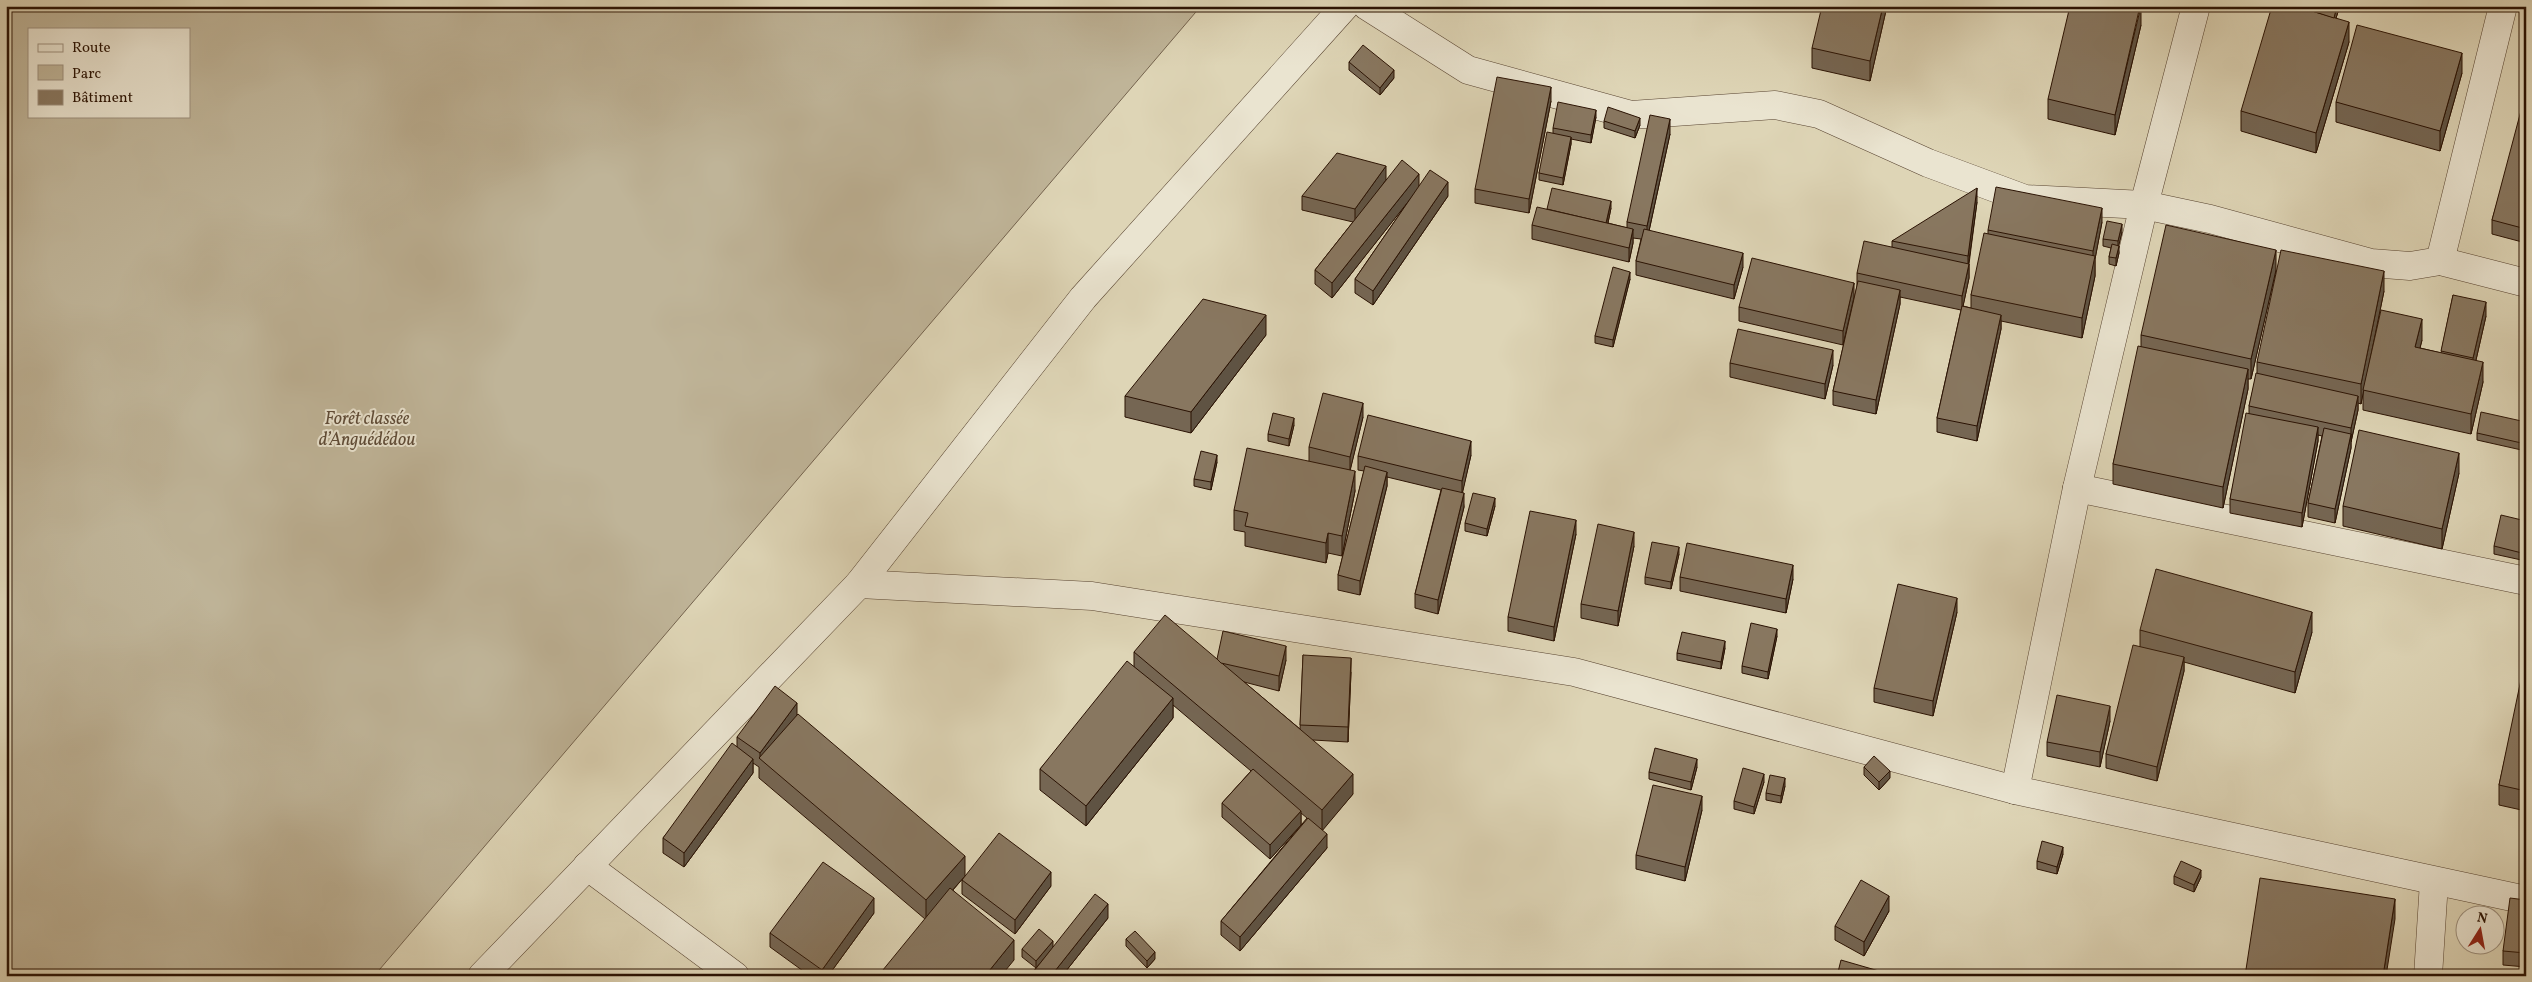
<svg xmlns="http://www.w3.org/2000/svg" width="2532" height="982" font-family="Vollkorn,serif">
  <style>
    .green { fill: #bfb498; stroke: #74634e; fill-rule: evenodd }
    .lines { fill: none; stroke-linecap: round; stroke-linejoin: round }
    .minor-casing { stroke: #574330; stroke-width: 29 }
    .minor { stroke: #eae4d0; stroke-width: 28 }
    .wall { fill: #756653; stroke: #2a1203 }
    .shaded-wall { fill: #5f5343; stroke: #2a1203 }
    .building { fill: #887760; stroke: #2a1203 }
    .labels { text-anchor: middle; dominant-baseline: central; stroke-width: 4; stroke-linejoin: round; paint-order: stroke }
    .park-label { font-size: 18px; font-style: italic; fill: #5e4b37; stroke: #eae4d0 }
  </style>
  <rect width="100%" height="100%" fill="#ded5b6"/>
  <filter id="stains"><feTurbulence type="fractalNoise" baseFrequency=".004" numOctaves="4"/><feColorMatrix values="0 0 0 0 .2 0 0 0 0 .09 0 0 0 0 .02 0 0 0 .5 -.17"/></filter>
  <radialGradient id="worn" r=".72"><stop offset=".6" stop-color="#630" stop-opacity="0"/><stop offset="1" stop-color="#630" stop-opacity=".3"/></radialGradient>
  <path class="green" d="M6 6H1201L374 976H6ZM29 29H189V116H29Z"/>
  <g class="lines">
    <g class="minor-casing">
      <g id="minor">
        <path d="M1367 6 1468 70 1631 115 1775 105 1819 114 1928 163 2025 199 2144 205 2210 219 2371 263 2410 266 2440 261 2526 283"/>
        <path d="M2440 261 2503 6"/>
        <path d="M2077 488 2526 581"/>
        <path d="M859 584 1092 596 1574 672 2015 790 2526 900"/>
        <path d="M2015 790 2077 488 2144 205 2196 6"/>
        <path d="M587 866 735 976"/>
        <path d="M482 976 859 584 1083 298 1345 6"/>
        <path d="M2428 976 2434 882"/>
      </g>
    </g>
    <use href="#minor" class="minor"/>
  </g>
  <g class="wall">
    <path d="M1887 6 1870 81 1812 68V48Z"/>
    <path d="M2338 6V12L2336 18 2349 42 2316 153 2241 131V111L2312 11Z"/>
    <path d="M2141 25 2115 135 2048 119V99Z"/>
    <path d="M1349 62 1394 78 1380 95 1349 70Z"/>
    <path d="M2462 73 2440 151 2336 122V102Z"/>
    <path d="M1551 101 1529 213 1475 203V189Z"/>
    <path d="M2526 104V243L2492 234V220Z"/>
    <path d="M1596 117 1591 143 1571 139V144L1563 185 1539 180V173L1553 133V128Z"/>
    <path d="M1604 121 1640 125 1635 138 1604 128Z"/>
    <path d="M1670 134 1649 231 1743 267 1734 299 1636 275V261L1641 239 1633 238V243L1629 262 1532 239V225L1547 209 1611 208 1608 223 1627 228V222Z"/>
    <path d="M1386 180 1419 186 1448 196 1373 305 1355 293V279L1410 199 1332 298 1315 284V270L1353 222 1302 210V196Z"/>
    <path d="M1977 202 1969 264V278L1963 306 1971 308V295L1988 234V230L2102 222 2095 259V276L2082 338 2001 321V329L1977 441 1937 432V418L1961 310 1900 297V304L1876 414 1833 405V391L1857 286V273L1892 247V241Z"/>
    <path d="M2122 232 2118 246 2119 253 2116 266 2109 264V257L2111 248 2103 246V239Z"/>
    <path d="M2276 270 2251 379H2248V389L2223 508 2113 484V464L2141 347V335Z"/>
    <path d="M1630 279 1613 347 1595 343V336Z"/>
    <path d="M1854 283 1843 345 1739 321V307Z"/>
    <path d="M2384 291 2366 378 2422 340 2420 348 2441 353 2453 295 2486 316 2476 360 2483 382 2471 434 2363 410V391L2361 404 2358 403V410L2351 442V448L2335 523 2308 517V503L2322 436 2318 435V441L2302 527 2230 513V499L2249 414V406L2257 374V362Z"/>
    <path d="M1266 335 1191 433 1125 417V396Z"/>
    <path d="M1730 363 1833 365 1825 399 1730 377Z"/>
    <path d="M1363 417 1350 470 1355 491 1342 556 1328 553 1326 563 1245 546V532L1234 530V510L1309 461V447Z"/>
    <path d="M2526 422V451L2477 440V433Z"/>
    <path d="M1294 425 1289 446 1268 441V434Z"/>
    <path d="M1471 455 1462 493 1464 507 1438 614 1415 608V594L1441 490 1387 477V486L1360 595 1338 590V575L1364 471 1358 470V456Z"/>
    <path d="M1217 462 1211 490 1194 486V479Z"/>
    <path d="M2459 473 2442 549 2343 526V506Z"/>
    <path d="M1495 506 1487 536 1465 531V523Z"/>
    <path d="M2526 521V561L2494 554V546Z"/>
    <path d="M1576 534 1554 641 1508 631V617Z"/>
    <path d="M1634 546 1618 626 1581 618V604Z"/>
    <path d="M1679 554 1671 589 1645 584V577Z"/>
    <path d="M1680 577 1793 579 1786 613 1680 591Z"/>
    <path d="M1957 612 1933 716 1874 702V688Z"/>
    <path d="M2140 630 2312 632 2295 693 2184 662V671L2157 781 2106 768V754L2140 647Z"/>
    <path d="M1777 636 1768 679 1742 673V666Z"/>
    <path d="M1725 648 1721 669 1677 660V653Z"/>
    <path d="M1134 652 1217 659 1286 660 1279 691 1244 682 1300 729 1303 655 1351 672 1348 742 1313 740 1353 794 1322 830 1327 848 1240 951 1221 935V921L1307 818 1301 813V825L1270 859 1222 817V803L1251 771 1173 705V718L1086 826 1040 790V769L1134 667Z"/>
    <path d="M2526 665V811L2499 805V785Z"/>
    <path d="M797 715 965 876 953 890 1014 960 925 919 759 778V767L753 763V773L684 867 663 853V838L737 747V737Z"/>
    <path d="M2110 721 2100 767 2047 756V742Z"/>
    <path d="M1697 767 1691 790 1649 779V772Z"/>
    <path d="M1864 767 1890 778 1879 790 1864 775Z"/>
    <path d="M1764 782 1754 814 1734 809V801Z"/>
    <path d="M1785 786 1781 803 1766 800V793Z"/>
    <path d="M1702 810 1685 881 1636 869V855Z"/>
    <path d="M2063 854 2057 874 2037 869V861Z"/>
    <path d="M2174 876 2201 877 2194 892 2174 884Z"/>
    <path d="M962 880 1051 886 1015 934 962 894Z"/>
    <path d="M2526 900V967L2503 965V951Z"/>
    <path d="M1889 911 1864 956 1835 940V926Z"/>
    <path d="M874 913 828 976H810L770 947V933Z"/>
    <path d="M1108 918 1062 976H1030L1036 968 1022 957V949L1053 947Z"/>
    <path d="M1126 939 1155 959 1147 968 1126 946Z"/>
  </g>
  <g class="shaded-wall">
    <path d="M1883 6H1887L1870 81V61Z"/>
    <path d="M2141 6V25L2115 135V115Z"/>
    <path d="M2337 6 2338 12 2332 30V23Z"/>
    <path d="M2349 22V42L2316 153V133Z"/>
    <path d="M2462 53V73L2440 151V131Z"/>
    <path d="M1394 70V78L1380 95V88Z"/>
    <path d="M1551 87V101L1529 213V199Z"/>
    <path d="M1596 110V117L1591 143V135Z"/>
    <path d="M1640 118V125L1635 138V131Z"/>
    <path d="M1670 119V134L1647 240V226Z"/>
    <path d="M1571 137V144L1563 185V178Z"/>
    <path d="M1386 166V180L1355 223V209Z"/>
    <path d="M1419 174V188L1332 298V283Z"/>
    <path d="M1448 182V196L1373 305V291Z"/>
    <path d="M1977 188V202L1968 267 1969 264V278L1962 311V296L1968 269V256Z"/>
    <path d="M1611 201V208L1606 232V225Z"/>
    <path d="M2102 208V222L2095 259V276L2082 338V318L2093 262V251Z"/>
    <path d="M2122 224V232L2118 249V241Z"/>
    <path d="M1633 229V243L1629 262V248Z"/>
    <path d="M2119 246V253L2116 266V258Z"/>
    <path d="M2276 250V270L2251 379V359Z"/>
    <path d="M1743 253V267L1734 299V285Z"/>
    <path d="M2384 271V291L2361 404V384Z"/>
    <path d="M1630 272V279L1613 347V340Z"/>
    <path d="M1854 283V297L1843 345V331Z"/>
    <path d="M1900 290V304L1876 414V400Z"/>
    <path d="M2486 302V316L2473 373V358Z"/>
    <path d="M1266 315V335L1191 433V412Z"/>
    <path d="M2001 315V329L1977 441V426Z"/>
    <path d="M2422 319V340L2415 367V347Z"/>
    <path d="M1833 350V365L1825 399V384Z"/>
    <path d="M2483 362V382L2471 434V414Z"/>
    <path d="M2248 369V389L2223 508V487Z"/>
    <path d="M2358 396V410L2351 442V428Z"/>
    <path d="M1363 403V417L1350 471V457Z"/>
    <path d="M1294 418V425L1289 446V439Z"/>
    <path d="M2318 427V441L2302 527V513Z"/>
    <path d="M2351 434V448L2335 523V509Z"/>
    <path d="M1471 441V455L1462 495V481Z"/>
    <path d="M2459 453V473L2442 549V529Z"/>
    <path d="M1217 455V462L1211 490V482Z"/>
    <path d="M1355 471V491L1342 556V536Z"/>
    <path d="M1387 472V486L1360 595V581Z"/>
    <path d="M1464 493V507L1438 614V600Z"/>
    <path d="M1495 498V506L1487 536V529Z"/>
    <path d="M1576 520V534L1554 641V627Z"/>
    <path d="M1634 532V546L1618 626V611Z"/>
    <path d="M1328 533V553L1326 563V543Z"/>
    <path d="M1679 547V554L1671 589V582Z"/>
    <path d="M1793 565V579L1786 613V599Z"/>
    <path d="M1957 598V612L1933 716V701Z"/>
    <path d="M2312 612V632L2295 693V672Z"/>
    <path d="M1777 629V636L1768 679V672Z"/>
    <path d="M1725 641V648L1721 669V662Z"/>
    <path d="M1286 646V660L1279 691V676Z"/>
    <path d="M2184 657V671L2157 781V767Z"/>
    <path d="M1351 658V672L1348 742V727Z"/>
    <path d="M1173 698V718L1086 826V806Z"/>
    <path d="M797 703V717L760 759V753Z"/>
    <path d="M2110 706V721L2100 767V752Z"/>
    <path d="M753 759V773L684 867V853Z"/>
    <path d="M1697 759V767L1691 790V782Z"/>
    <path d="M1890 771V778L1879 790V782Z"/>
    <path d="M1353 774V794L1322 831V810Z"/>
    <path d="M1764 774V782L1754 814V807Z"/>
    <path d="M1785 778V786L1781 803V796Z"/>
    <path d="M1702 796V810L1685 881V867Z"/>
    <path d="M1301 811V825L1270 859V845Z"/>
    <path d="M1327 834V848L1240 951V937Z"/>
    <path d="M2063 847V854L2057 874V867Z"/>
    <path d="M965 856V876L926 920V900Z"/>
    <path d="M2201 870V877L2194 892V885Z"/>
    <path d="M1051 872V886L1015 934V920Z"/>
    <path d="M1889 896V911L1864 956V942Z"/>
    <path d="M874 898V913L828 976H822V970Z"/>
    <path d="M2395 899V919L2386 976H2383Z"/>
    <path d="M1108 904V918L1062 976H1051Z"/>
    <path d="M1014 940V960L1001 976H985Z"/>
    <path d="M1053 941V948L1036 968V961Z"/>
    <path d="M1155 952V959L1147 968V961Z"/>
  </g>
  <g class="building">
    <path d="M1822 6H1883L1870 61 1812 48Z"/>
    <path d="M2070 6H2140L2115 115 2048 99Z"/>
    <path d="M2272 6H2295L2349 22 2316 133 2241 111Z"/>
    <path d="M2313 6H2337L2334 18 2312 11Z"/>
    <path d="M2357 25 2462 53 2440 131 2336 102Z"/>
    <path d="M1363 45 1394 70 1380 88 1349 62Z"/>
    <path d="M1497 77 1551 87 1529 199 1475 189Z"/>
    <path d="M1558 102 1596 110 1591 135 1553 128Z"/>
    <path d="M2523 103 2526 104V229L2492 220Z"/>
    <path d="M1608 107 1640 118 1635 131 1604 121Z"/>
    <path d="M1650 115 1670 119 1647 226 1627 222Z"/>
    <path d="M1547 132 1571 137 1563 178 1539 173Z"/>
    <path d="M1337 153 1386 166 1355 209 1302 196Z"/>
    <path d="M1402 160 1419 174 1332 283 1315 270Z"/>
    <path d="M1430 170 1448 182 1373 291 1355 279Z"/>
    <path d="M1996 187 2102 208 2093 251 1988 230Z"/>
    <path d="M1552 188 1611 201 1606 223 1547 209Z"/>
    <path d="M1977 188 1968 256 1892 241Z"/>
    <path d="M1537 207 1633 229 1629 248 1532 225Z"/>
    <path d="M2107 221 2122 224 2118 241 2103 239Z"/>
    <path d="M2166 225 2276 250 2251 359 2141 335Z"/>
    <path d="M1644 229 1743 253 1734 285 1636 261Z"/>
    <path d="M1984 233 2095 256 2082 318 1971 295Z"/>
    <path d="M1864 241 1969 264 1962 296 1857 273Z"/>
    <path d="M2112 244 2119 246 2116 258 2109 257Z"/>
    <path d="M2281 250 2384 271 2361 384 2257 362Z"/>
    <path d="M1752 258 1854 283 1843 331 1739 307Z"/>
    <path d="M1613 267 1630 272 1613 340 1595 336Z"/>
    <path d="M1858 281 1900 290 1876 400 1833 391Z"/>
    <path d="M2453 295 2486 302 2473 358 2441 351Z"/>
    <path d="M1203 299 1266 315 1191 412 1125 396Z"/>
    <path d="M1962 306 2001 315 1977 426 1937 418Z"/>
    <path d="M2381 310 2422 319 2415 347 2483 362 2471 414 2363 390Z"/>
    <path d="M1738 329 1833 350 1825 384 1730 363Z"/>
    <path d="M2138 346 2248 369 2223 487 2113 464Z"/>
    <path d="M2256 373 2358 396 2351 428 2249 406Z"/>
    <path d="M1323 393 1363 403 1350 457 1309 447Z"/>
    <path d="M2481 412 2526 422V444L2477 433Z"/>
    <path d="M1273 413 1294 418 1289 439 1268 434Z"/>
    <path d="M2246 413 2318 427 2302 513 2230 499Z"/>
    <path d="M1368 415 1471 441 1462 481 1358 456Z"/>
    <path d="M2324 428 2351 434 2335 509 2308 503Z"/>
    <path d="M2359 430 2459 453 2442 529 2343 506Z"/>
    <path d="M1247 448 1355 471 1342 536 1328 533 1326 543 1245 526 1248 513 1234 510Z"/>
    <path d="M1201 451 1217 455 1211 482 1194 479Z"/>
    <path d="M1365 466 1387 472 1360 581 1338 575Z"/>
    <path d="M1442 488 1464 493 1438 600 1415 594Z"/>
    <path d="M1473 493 1495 498 1487 529 1465 523Z"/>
    <path d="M1530 511 1576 520 1554 627 1508 617Z"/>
    <path d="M2501 515 2526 521V554L2494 546Z"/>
    <path d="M1598 524 1634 532 1618 611 1581 604Z"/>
    <path d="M1652 542 1679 547 1671 582 1645 577Z"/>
    <path d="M1687 543 1793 565 1786 599 1680 577Z"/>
    <path d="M2156 569 2312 612 2295 672 2140 630Z"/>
    <path d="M1898 584 1957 598 1933 701 1874 688Z"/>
    <path d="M1165 615 1353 774 1322 810 1134 652Z"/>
    <path d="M1751 623 1777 629 1768 672 1742 666Z"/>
    <path d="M1223 631 1286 646 1279 676 1221 663 1217 659Z"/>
    <path d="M1682 632 1725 641 1721 662 1677 653Z"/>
    <path d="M2133 645 2184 657 2157 767 2106 754Z"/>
    <path d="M1303 655 1351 658 1348 727 1300 725Z"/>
    <path d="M1127 661 1173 698 1086 806 1040 769Z"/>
    <path d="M2524 665H2526V791L2499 785Z"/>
    <path d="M775 686 797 703 760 753 737 737Z"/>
    <path d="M2057 695 2110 706 2100 752 2047 742Z"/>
    <path d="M798 714 965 856 926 900 759 758Z"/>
    <path d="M732 743 753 759 684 853 663 838Z"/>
    <path d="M1655 748 1697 759 1691 782 1649 772Z"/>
    <path d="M1874 756 1890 771 1879 782 1864 767Z"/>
    <path d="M1743 768 1764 774 1754 807 1734 801Z"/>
    <path d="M1253 769 1301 811 1270 845 1222 803Z"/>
    <path d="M1770 775 1785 778 1781 796 1766 793Z"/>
    <path d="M1653 785 1702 796 1685 867 1636 855Z"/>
    <path d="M1308 818 1327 834 1240 937 1221 921Z"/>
    <path d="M999 833 1051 872 1015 920 962 880Z"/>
    <path d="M2042 841 2063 847 2057 867 2037 861Z"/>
    <path d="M2181 861 2201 870 2194 885 2174 876Z"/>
    <path d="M823 862 874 898 822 970 770 933Z"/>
    <path d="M2260 878 2395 899 2383 976H2245Z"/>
    <path d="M1861 880 1889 896 1864 942 1835 926Z"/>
    <path d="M950 888 1014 940 985 976H878Z"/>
    <path d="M1095 894 1108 904 1051 976H1030Z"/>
    <path d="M2510 898 2526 900V953L2503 951Z"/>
    <path d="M1039 929 1053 941 1036 961 1022 949Z"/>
    <path d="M1135 931 1155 952 1147 961 1126 939Z"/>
    <path d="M1841 960 1879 971 1878 976H1837Z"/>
    <path d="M2524 968H2526V976H2522Z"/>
  </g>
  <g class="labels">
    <g class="park-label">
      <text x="367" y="419">Forêt classée<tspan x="367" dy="21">d’Anguédédou</tspan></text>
    </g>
  </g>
  <rect width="2532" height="982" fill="none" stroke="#ded5b6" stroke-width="25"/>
  <rect x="8" y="8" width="2517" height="967" fill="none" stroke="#2a1203" stroke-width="2.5"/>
  <rect x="12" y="12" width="2507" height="957" fill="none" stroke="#2a1203"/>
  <rect x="28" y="28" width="162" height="90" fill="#eae4d0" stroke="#9d907e"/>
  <rect x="38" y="44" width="25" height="8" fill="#eae4d0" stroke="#9d907e"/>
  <text x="72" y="52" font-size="15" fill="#2a1203">Route</text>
  <rect x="38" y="65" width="25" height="15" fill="#bfb498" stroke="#9d907e"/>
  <text x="72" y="78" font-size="15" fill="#2a1203">Parc</text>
  <rect x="38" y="90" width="25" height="15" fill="#887760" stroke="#9d907e"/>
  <text x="72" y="102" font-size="15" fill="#2a1203">Bâtiment</text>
  <g transform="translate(2480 930) rotate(11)"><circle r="24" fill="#eae4d0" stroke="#9d907e"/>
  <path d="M0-4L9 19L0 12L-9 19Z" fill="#8f2418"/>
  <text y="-8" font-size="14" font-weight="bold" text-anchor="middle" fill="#2a1203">N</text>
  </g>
  <rect width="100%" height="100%" filter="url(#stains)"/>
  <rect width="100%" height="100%" fill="url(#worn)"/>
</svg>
